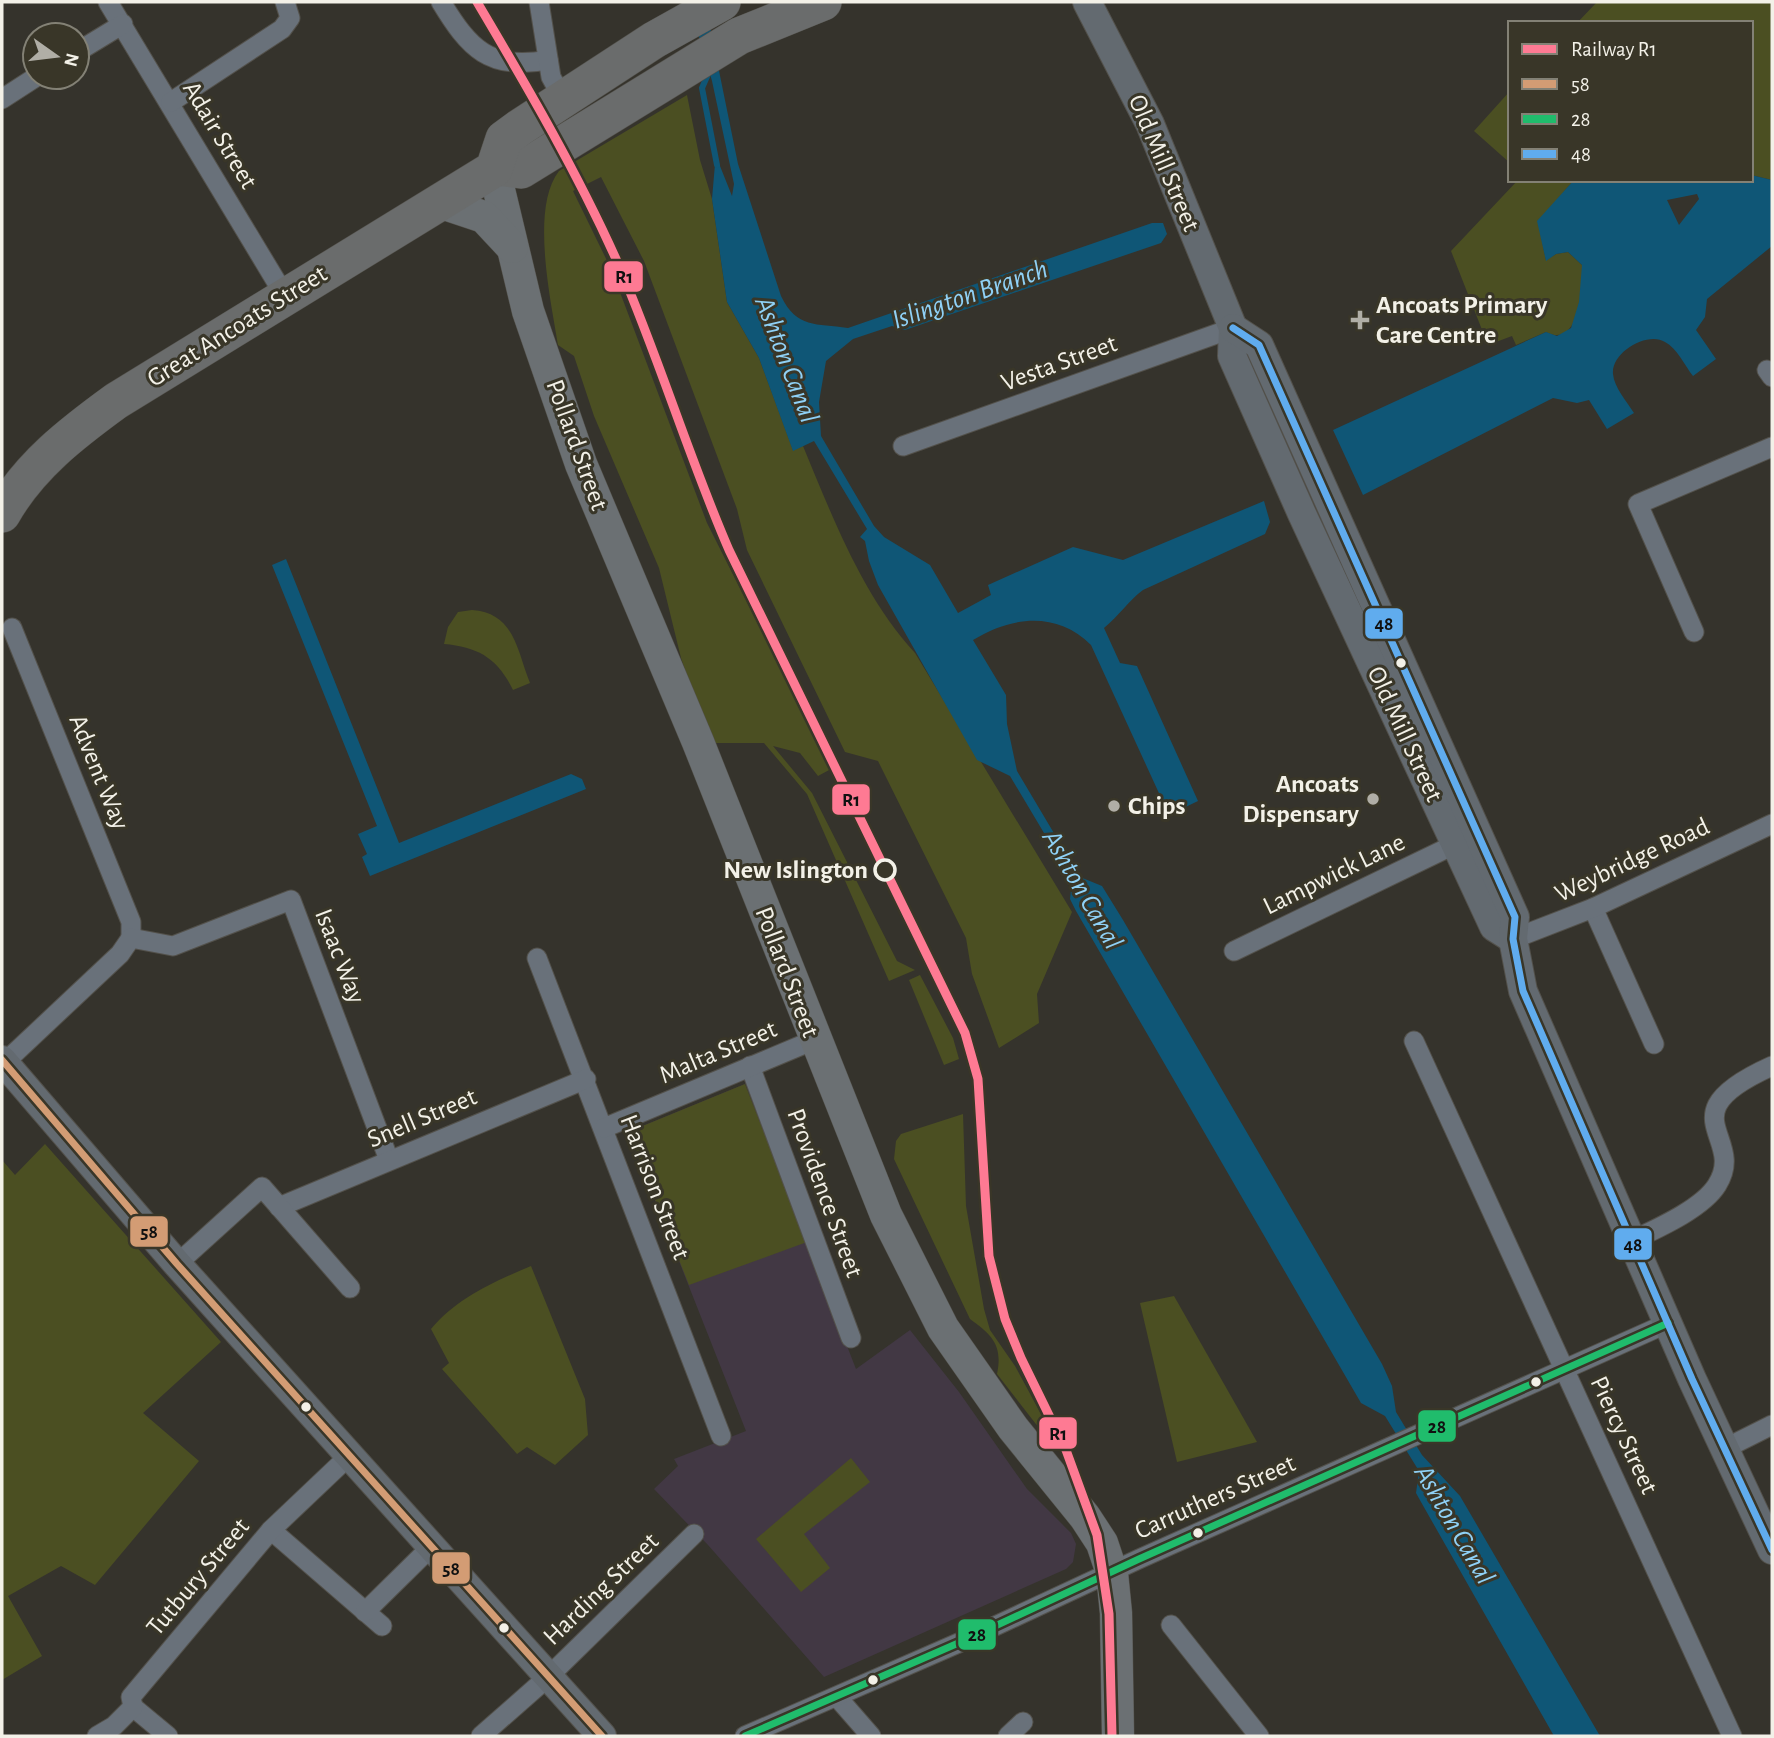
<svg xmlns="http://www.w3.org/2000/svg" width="1774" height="1738" font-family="'Alegreya Sans',sans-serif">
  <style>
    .education { fill: #423844 }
    .green { fill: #4b4f22 }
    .water { fill: #0f5676; fill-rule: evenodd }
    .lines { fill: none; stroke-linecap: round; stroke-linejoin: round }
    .stream { stroke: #0f5676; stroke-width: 6 }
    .street-casing { stroke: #53514b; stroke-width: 21 }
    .secondary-casing { stroke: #53514b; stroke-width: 30 }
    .primary-casing { stroke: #53514b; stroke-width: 33 }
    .highway-casing { stroke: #53514b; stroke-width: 38 }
    .street { stroke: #69717a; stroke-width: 19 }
    .secondary { stroke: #636a70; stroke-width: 28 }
    .primary { stroke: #6b7073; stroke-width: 32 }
    .highway { stroke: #6a6c6c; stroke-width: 37 }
    .bus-1-casing { stroke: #393628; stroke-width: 12 }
    .bus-2-casing { stroke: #393628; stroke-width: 12 }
    .bus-3-casing { stroke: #393628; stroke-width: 12 }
    .bus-1 { stroke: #d39c74; stroke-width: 7 }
    .bus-2 { stroke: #20bc6c; stroke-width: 7 }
    .bus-3 { stroke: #60acee; stroke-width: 7 }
    .rail-1-casing { stroke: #393628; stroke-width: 14 }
    .rail-1 { stroke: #fe7a93; stroke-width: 9 }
    .poi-dot { fill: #b0aea6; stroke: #393628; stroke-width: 2.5 }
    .bus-dot { fill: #f3f1e8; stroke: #393628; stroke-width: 2.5 }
    .stop-dot { fill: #393628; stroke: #f3f1e8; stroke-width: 3.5 }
    .labels { text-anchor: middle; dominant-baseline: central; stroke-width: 6; stroke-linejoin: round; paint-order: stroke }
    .street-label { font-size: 26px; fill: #f3f1e8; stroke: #393628 }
    .poi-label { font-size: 26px; font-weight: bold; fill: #f3f1e8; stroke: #393628; text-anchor: start }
    .stop-label { font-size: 26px; font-weight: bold; fill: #f3f1e8; stroke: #393628; text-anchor: end }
    .water-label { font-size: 28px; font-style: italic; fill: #8fd1f6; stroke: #393628 }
    .line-badge { stroke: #393628; stroke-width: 2.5 }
    .pale-badge-label { font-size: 19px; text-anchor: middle; font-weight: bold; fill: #111 }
  </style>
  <rect width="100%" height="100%" fill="#35332c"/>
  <path class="education" d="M745 1084 856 1369 910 1330 959 1392 1027 1489 1071 1533 1076 1544 1073 1562 1066 1569 824 1677 708 1545 654 1489 678 1466 674 1459 746 1431 628 1132Z"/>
  <g class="green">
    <path d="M1597 2H1772V180L1751 175V23H1577Z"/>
    <path d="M1510 91V163L1474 131Z"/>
    <path d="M687 95 700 160 712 199 727 302 759 358 793 450 803 446C833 518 862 595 915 653L1072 912 1037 994 1039 1023 999 1048 972 974 966 938 878 761 845 752 747 550 737 509 644 261 601 177 573 191 612 271 707 523 831 769 818 776 800 753 773 746 812 793 897 961 915 970 889 981 807 794 764 743H710L681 658 659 568 594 416 574 356 558 345C551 301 530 208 559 171Z"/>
    <path d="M1518 180H1574L1538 222 1546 260 1556 254 1568 252 1582 265C1585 285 1579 350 1546 332L1516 345 1512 336 1488 345 1451 251Z"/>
    <path d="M472 610C515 613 517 651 530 683L513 690C498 659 479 647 444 644L448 627 458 612Z"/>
    <path d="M920 975 953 1038 959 1059 944 1065 909 980Z"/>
    <path d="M745 1084 807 1242 689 1285 628 1132Z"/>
    <path d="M963 1114 966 1206 984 1309 990 1330 1015 1366 1054 1438 1046 1437 997 1374C1003 1345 992 1335 970 1319L894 1159 896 1141 901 1134Z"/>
    <path d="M45 1144 221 1342 143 1413 199 1461 95 1585 61 1566 8 1596 42 1656 2 1680V1160L15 1175Z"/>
    <path d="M531 1266 585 1399 588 1435 555 1465 527 1447 517 1454 442 1369 449 1363 431 1329C457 1298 495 1281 531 1266Z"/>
    <path d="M1174 1296 1257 1442 1177 1462 1140 1303Z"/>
    <path d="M851 1458 870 1482 804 1534 830 1568 801 1592 756 1539Z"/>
  </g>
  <g class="water">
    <path d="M681 2H705L738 164 781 296C797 329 816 323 848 328L1152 223H1163L1167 234 1161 243 905 330 892 326 853 339 826 361 819 402 821 436 874 526 884 537 930 565 958 613 991 595 988 585 1073 547 1123 560 1264 501 1270 522 1265 534 1143 590C1128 601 1119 616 1104 628L1120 663 1137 666 1198 801 1169 815 1091 645C1057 611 1012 616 973 640L1006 695 1007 724 1017 771 1080 877 1102 886 1123 920 1382 1364 1392 1386 1396 1412 1422 1455 1460 1496 1600 1736H1554L1421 1502 1416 1493 1419 1471 1385 1416 1361 1403 1076 911 1070 899 1072 880 1010 776 977 760 878 585 869 561 865 541 860 537 867 529 814 441 793 451 759 358 727 302 712 199 715 164 720 166 732 196 734 184 712 81 691 9Z"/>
    <path d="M1751 175 1772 180V246L1707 299 1705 317 1696 330 1716 359 1693 376C1685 366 1677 348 1665 342 1648 331 1611 352 1613 374 1614 387 1627 402 1634 413L1607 429 1589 400 1577 403 1553 398 1363 495 1333 430 1546 332 1557 336 1571 328 1579 302 1582 265 1568 252 1556 254 1546 261 1537 221 1574 180H1751ZM1697 194 1699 199 1679 225 1667 200Z"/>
    <path d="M286 559 399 843 571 774 582 779 586 789 370 876 362 857 367 854 358 834 377 826 272 565Z"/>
  </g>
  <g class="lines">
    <path class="stream" d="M709 72 702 88 717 165"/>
    <g class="street-casing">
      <g id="street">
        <path d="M108 2 285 296"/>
        <path d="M441 2C469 48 489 71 548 60"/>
        <path d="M539 2 551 77 562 97"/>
        <path d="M77 52 123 24"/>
        <path d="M2 99 36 77"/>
        <path d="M171 102 282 29 290 18 285 2"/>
        <path d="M1767 370 1772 377"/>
        <path d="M903 446 1233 328"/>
        <path d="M12 628 131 922V938"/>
        <path d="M1694 632 1638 504 1772 447"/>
        <path d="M1593 908 1654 1044"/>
        <path d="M1513 939 1593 908 1772 824"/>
        <path d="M1234 951 1466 839"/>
        <path d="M537 958 721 1436"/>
        <path d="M1414 1041 1732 1736"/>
        <path d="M4 1063 120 954 131 938 173 946 291 900 389 1160"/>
        <path d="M750 1066 851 1338"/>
        <path d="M604 1128 814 1040"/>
        <path d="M279 1207 586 1079"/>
        <path d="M1631 1241C1656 1229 1702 1209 1717 1185 1748 1136 1663 1115 1772 1066"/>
        <path d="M177 1264 262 1187 350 1288"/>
        <path d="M1724 1449 1772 1425"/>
        <path d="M271 1530 382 1626"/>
        <path d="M365 1612 432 1546"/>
        <path d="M1171 1625 1259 1736"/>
        <path d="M837 1697 871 1736"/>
        <path d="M133 1707 168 1736"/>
        <path d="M97 1736 114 1726 133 1707 131 1697 271 1530 350 1455"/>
        <path d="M481 1736 548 1677 694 1534"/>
        <path d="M745 1736 963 1641 1139 1559 1668 1323"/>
        <path d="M1008 1736 1023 1722"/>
      </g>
    </g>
    <g class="secondary-casing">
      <g id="secondary">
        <path d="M1087 2 1150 124 1233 328 1232 356 1302 514 1494 927 1513 939"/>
        <path d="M1233 328 1259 345 1515 917 1513 939 1523 991 1692 1379 1772 1550"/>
        <path d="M2 1060 177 1264 602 1736"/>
      </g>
    </g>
    <g class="primary-casing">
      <g id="primary">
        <path d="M494 169 528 311 581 464 698 742 886 1215 943 1328 1013 1428 1085 1517 1102 1543 1112 1573 1116 1613 1118 1736"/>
        <path d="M439 202 484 217 512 247"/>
      </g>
    </g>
    <g class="highway-casing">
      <g id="highway">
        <path d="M496 167 521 170 739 36 823 2"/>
        <path d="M2 514C29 466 72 433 116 401L494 169 504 139 519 128 654 40 722 2"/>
      </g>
    </g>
    <use href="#street" class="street"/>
    <use href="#secondary" class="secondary"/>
    <use href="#primary" class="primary"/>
    <use href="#highway" class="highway"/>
    <g class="bus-1-casing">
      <path id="bus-1" d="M2 1060 177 1264 602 1736"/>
    </g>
    <g class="bus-2-casing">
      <path id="bus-2" d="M745 1736 963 1641 1139 1559 1668 1323"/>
    </g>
    <g class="bus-3-casing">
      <path id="bus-3" d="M1233 328 1259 345 1515 917 1513 939 1523 991 1692 1379 1772 1550"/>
    </g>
    <use href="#bus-1" class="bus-1"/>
    <use href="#bus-2" class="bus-2"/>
    <use href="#bus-3" class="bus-3"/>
    <g class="rail-1-casing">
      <path id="rail-1" d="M477 2C528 88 580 177 620 268 660 361 689 458 729 550L965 1033 978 1079 989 1256 1005 1319 1021 1358 1066 1450 1097 1535 1109 1614 1112 1736"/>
    </g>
    <use href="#rail-1" class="rail-1"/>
  </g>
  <g class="poi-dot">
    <path d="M1356.5 309.5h7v7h7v7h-7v7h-7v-7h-7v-7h7z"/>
    <circle cx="1373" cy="799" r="7"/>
    <circle cx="1114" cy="806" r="7"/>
  </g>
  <g class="bus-dot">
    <circle cx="1401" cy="663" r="6"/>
    <circle cx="1536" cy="1382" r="6"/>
    <circle cx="306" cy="1407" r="6"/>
    <circle cx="1198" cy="1533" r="6"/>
    <circle cx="504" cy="1628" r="6"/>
    <circle cx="873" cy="1680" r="6"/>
  </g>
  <circle class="stop-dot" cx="885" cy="870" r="10"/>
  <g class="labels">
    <g class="street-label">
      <text transform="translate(220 135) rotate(59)">Adair Street</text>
      <text transform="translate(1164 163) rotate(67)">Old Mill Street</text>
      <text transform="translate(237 326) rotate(-32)">Great Ancoats Street</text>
      <text transform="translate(1059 363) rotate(-20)">Vesta Street</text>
      <text transform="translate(577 445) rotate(70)">Pollard Street</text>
      <text transform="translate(1405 734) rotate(65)">Old Mill Street</text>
      <text transform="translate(99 772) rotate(68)">Advent Way</text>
      <text transform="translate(1632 860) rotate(-25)">Weybridge Road</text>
      <text transform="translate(1334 874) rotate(-26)">Lampwick Lane</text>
      <text transform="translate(340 956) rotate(69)">Isaac Way</text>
      <text transform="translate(787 972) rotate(69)">Pollard Street</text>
      <text transform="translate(718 1052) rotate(-23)">Malta Street</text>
      <text transform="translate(422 1118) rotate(-23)">Snell Street</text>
      <text transform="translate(655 1187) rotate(69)">Harrison Street</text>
      <text transform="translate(825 1193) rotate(70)">Providence Street</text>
      <text transform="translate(1624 1435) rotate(65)">Piercy Street</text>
      <text transform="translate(1215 1497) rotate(-24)">Carruthers Street</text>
      <text transform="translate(198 1577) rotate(-50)">Tutbury Street</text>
      <text transform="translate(601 1589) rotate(-44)">Harding Street</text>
    </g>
    <g class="poi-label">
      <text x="1376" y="305">Ancoats Primary<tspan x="1376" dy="30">Care Centre</tspan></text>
      <text x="1359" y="784" text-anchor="end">Ancoats<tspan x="1359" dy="30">Dispensary</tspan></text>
      <text x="1128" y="806">Chips</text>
    </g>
    <g class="stop-label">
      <text x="868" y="870">New Islington</text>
    </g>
    <g class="water-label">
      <text transform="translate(970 295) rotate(-19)">Islington Branch</text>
      <text transform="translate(786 360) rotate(69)">Ashton Canal</text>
      <text transform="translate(1082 890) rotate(60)">Ashton Canal</text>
      <text transform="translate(1454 1525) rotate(60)">Ashton Canal</text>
    </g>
  </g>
  <g class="line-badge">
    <rect x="603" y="260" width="41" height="33" rx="7" fill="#fe7a93"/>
    <rect x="1364" y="607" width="40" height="33" rx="7" fill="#60acee"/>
    <rect x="831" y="783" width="40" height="33" rx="7" fill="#fe7a93"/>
    <rect x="129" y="1215" width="40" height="33" rx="7" fill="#d39c74"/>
    <rect x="1613" y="1227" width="40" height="34" rx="7" fill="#60acee"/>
    <rect x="1417" y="1409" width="40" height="34" rx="7" fill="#20bc6c"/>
    <rect x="1038" y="1416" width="40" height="34" rx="7" fill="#fe7a93"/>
    <rect x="431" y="1551" width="40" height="34" rx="7" fill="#d39c74"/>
    <rect x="957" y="1618" width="40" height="33" rx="7" fill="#20bc6c"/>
  </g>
  <g class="pale-badge-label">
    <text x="624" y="283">R1</text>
    <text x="1384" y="630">48</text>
    <text x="851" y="806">R1</text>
    <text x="149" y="1238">58</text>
    <text x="1633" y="1251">48</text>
    <text x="1437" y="1433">28</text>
    <text x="1058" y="1440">R1</text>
    <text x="451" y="1575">58</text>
    <text x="977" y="1641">28</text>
  </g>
  <rect width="1774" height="1738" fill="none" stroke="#f3f1e8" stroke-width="7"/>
  <rect x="1508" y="21" width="245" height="161" fill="#393628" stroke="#838175" stroke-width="2"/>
  <rect x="1522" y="44" width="35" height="10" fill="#fe7a93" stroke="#838175" stroke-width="2"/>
  <text x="1571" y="56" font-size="21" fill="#f3f1e8">Railway R1</text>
  <rect x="1522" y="79" width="35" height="10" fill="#d39c74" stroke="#838175" stroke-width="2"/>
  <text x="1571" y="91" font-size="21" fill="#f3f1e8">58</text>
  <rect x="1522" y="114" width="35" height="10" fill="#20bc6c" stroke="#838175" stroke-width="2"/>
  <text x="1571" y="126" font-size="21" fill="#f3f1e8">28</text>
  <rect x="1522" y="149" width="35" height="10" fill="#60acee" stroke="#838175" stroke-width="2"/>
  <text x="1571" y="161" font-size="21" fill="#f3f1e8">48</text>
  <g transform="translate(56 56) rotate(104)"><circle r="33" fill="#393628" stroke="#838175" stroke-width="2"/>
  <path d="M0-5L12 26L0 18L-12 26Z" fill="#b0aea6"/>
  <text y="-10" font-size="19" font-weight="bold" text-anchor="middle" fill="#f3f1e8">N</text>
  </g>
</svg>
